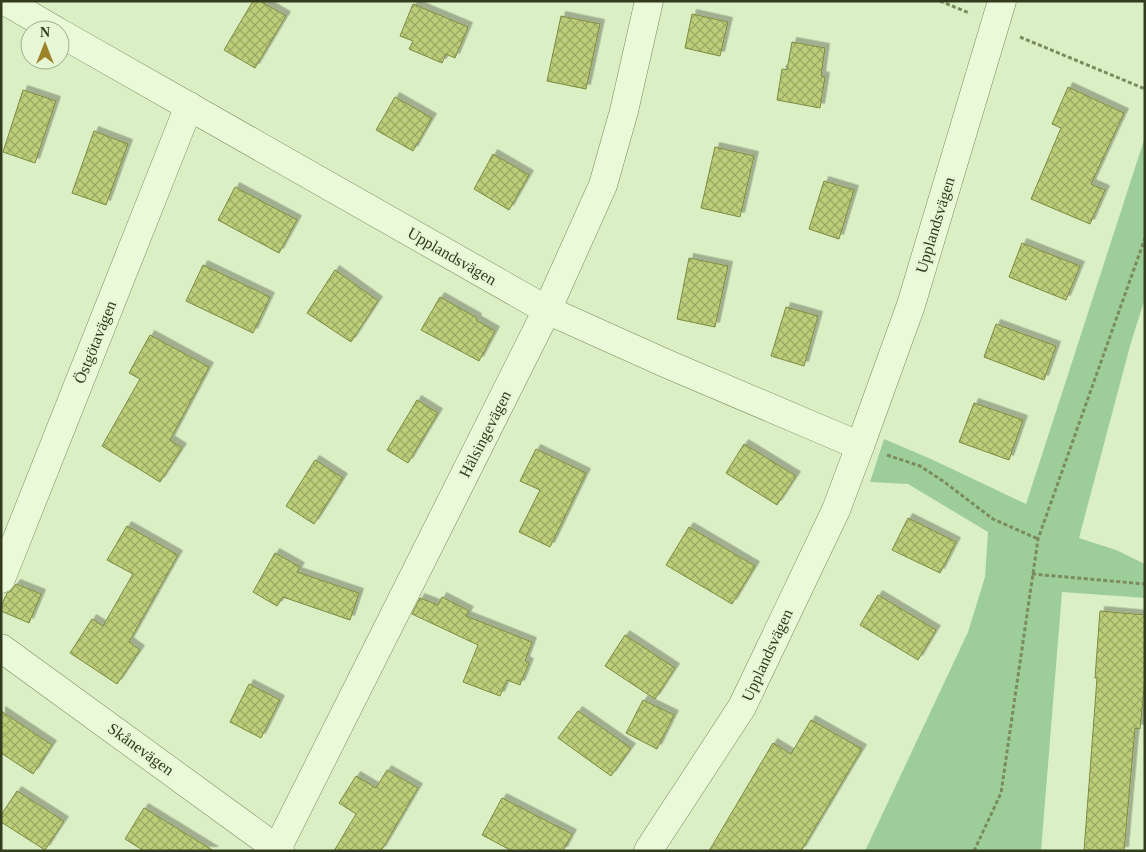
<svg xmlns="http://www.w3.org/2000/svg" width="1146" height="852" font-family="'Times New Roman',serif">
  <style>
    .park { fill: #9dce99 }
    .building { fill: url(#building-cross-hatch); stroke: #7d8b40; filter: url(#shadow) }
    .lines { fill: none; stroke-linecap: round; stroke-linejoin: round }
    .street-casing { stroke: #7b8b5b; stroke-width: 29 }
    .path { stroke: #7b8b5b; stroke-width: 3; stroke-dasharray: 4 2.5; stroke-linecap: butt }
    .street { stroke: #eafad9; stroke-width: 28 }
    .labels { text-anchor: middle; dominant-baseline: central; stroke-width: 4; stroke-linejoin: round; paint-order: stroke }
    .street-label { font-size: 16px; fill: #333b1f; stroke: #e6f7d5 }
  </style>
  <defs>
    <pattern id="building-cross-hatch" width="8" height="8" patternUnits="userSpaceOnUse" patternTransform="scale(1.25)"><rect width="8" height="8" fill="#bdce7a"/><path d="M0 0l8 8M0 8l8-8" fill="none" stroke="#9aa863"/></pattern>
    <filter id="shadow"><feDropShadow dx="4.5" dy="-4.5" stdDeviation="0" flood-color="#0004"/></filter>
  </defs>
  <rect width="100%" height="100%" fill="#dbefc5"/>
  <path class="park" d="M1145 137V298L1130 346 1079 538 1116 550 1145 564V598L1062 592 1041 851H865L968 632 985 577 988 532 908 484 870 482 884 439 931 459 1026 504Z"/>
  <g class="building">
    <path d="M253 1H260L286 16 255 68 224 50Z"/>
    <path d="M413 4 468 27 455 58 446 54 442 63 409 49 413 41 400 36Z"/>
    <path d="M692 14 728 22 720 56 685 48Z"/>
    <path d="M561 16 600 24 586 89 547 81Z"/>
    <path d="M792 42 825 48 821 76 825 77 820 108 777 100 782 69 787 70Z"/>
    <path d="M1068 87 1124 113 1091 184 1105 190 1090 224 1031 199 1061 128 1052 124Z"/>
    <path d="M23 90 56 101 35 163 3 152Z"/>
    <path d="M395 97 432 118 413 151 376 130Z"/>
    <path d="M94 131 128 144 106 205 72 193Z"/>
    <path d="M715 147 754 156 740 217 701 208Z"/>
    <path d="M493 154 529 175 509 210 474 189Z"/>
    <path d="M824 181 854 190 839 239 809 229Z"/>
    <path d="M235 187 297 220 279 253 218 220Z"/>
    <path d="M1022 243 1080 266 1066 300 1009 277Z"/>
    <path d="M689 258 728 266 715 327 677 319Z"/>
    <path d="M203 265 270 297 253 333 186 301Z"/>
    <path d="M335 270 378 301 351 342 307 313Z"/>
    <path d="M440 297 477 318 476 320 495 331 479 361 421 330Z"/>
    <path d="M786 307 818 316 804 366 771 356Z"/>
    <path d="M996 324 1056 346 1044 380 984 357Z"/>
    <path d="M150 335 209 367 170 440 182 448 160 482 102 446 140 379 129 373Z"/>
    <path d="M417 400 438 413 408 463 387 450Z"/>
    <path d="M974 403 1023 420 1009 460 959 442Z"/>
    <path d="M744 444 796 476 777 505 726 473Z"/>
    <path d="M536 449 586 473 550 547 519 532 540 490 520 481Z"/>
    <path d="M315 460 343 478 314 524 286 506Z"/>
    <path d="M908 518 956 542 940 573 892 550Z"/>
    <path d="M127 526 178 555 129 642 140 650 117 684 70 653 92 619 103 626 133 574 107 560Z"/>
    <path d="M689 527 755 566 732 604 666 565Z"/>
    <path d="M275 553 300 567 297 572 359 593 350 620 283 597 277 606 253 592Z"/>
    <path d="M16 584 41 594 29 623 1 611V606L7 593 11 591Z"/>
    <path d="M878 595 936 630 918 660 860 625Z"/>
    <path d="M442 597 469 611 466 616 532 642 525 661 529 663 520 685 507 680 500 696 463 682 478 645 412 614 420 598 438 605Z"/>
    <path d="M1100 611 1145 615V679L1140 729 1135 728 1124 851H1084L1097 678H1095Z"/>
    <path d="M625 635 675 668 655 699 605 666Z"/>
    <path d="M249 684 280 700 261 738 230 722Z"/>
    <path d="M643 700 674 715 657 749 626 733Z"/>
    <path d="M1 711 52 745 33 774 1 753Z"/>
    <path d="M578 711 631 748 611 776 558 738Z"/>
    <path d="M811 720 862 749 801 851H709L773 743 791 754Z"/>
    <path d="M387 770 418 788 381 851H334L356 814 339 803 356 776 376 788Z"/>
    <path d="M17 791 64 821 45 850 1 822V815Z"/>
    <path d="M502 798 572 834 563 851H512L482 835Z"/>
    <path d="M144 808 214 851H144L125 839Z"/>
  </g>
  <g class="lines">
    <g class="street-casing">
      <g id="street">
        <path d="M5 1 55 30"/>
        <path d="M60 33 547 310 665 363 860 446 911 305 1002 1"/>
        <path d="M1 579 189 106"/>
        <path d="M1 648 280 851"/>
        <path d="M276 851 547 310 603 185 624 111 649 1"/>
        <path d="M648 851 742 707 836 510 860 446"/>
      </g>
    </g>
    <g class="path">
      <path d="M940 1 969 13"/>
      <path d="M1020 37 1145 89"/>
      <path d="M887 455 920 466 943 481 993 519 1038 539"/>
      <path d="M1032 574 1145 584"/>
      <path d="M974 851 1001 793 1038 539 1145 238"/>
    </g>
    <use href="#street" class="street"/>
  </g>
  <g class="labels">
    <g class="street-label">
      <text transform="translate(935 225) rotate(-73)">Upplandsvägen</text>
      <text transform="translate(452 256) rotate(30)">Upplandsvägen</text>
      <text transform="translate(95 342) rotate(-68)">Östgötavägen</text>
      <text transform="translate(485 434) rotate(-63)">Hälsingevägen</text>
      <text transform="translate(767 655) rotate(-65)">Upplandsvägen</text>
      <text transform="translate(141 749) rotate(36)">Skånevägen</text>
    </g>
  </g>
  <rect width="1146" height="852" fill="none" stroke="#333b1f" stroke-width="5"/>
  <g transform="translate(45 45)"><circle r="24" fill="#e6f7d5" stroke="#9eac8c"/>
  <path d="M0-4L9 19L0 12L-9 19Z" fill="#9c8329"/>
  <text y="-8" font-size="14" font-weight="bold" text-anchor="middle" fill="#333b1f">N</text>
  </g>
</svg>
